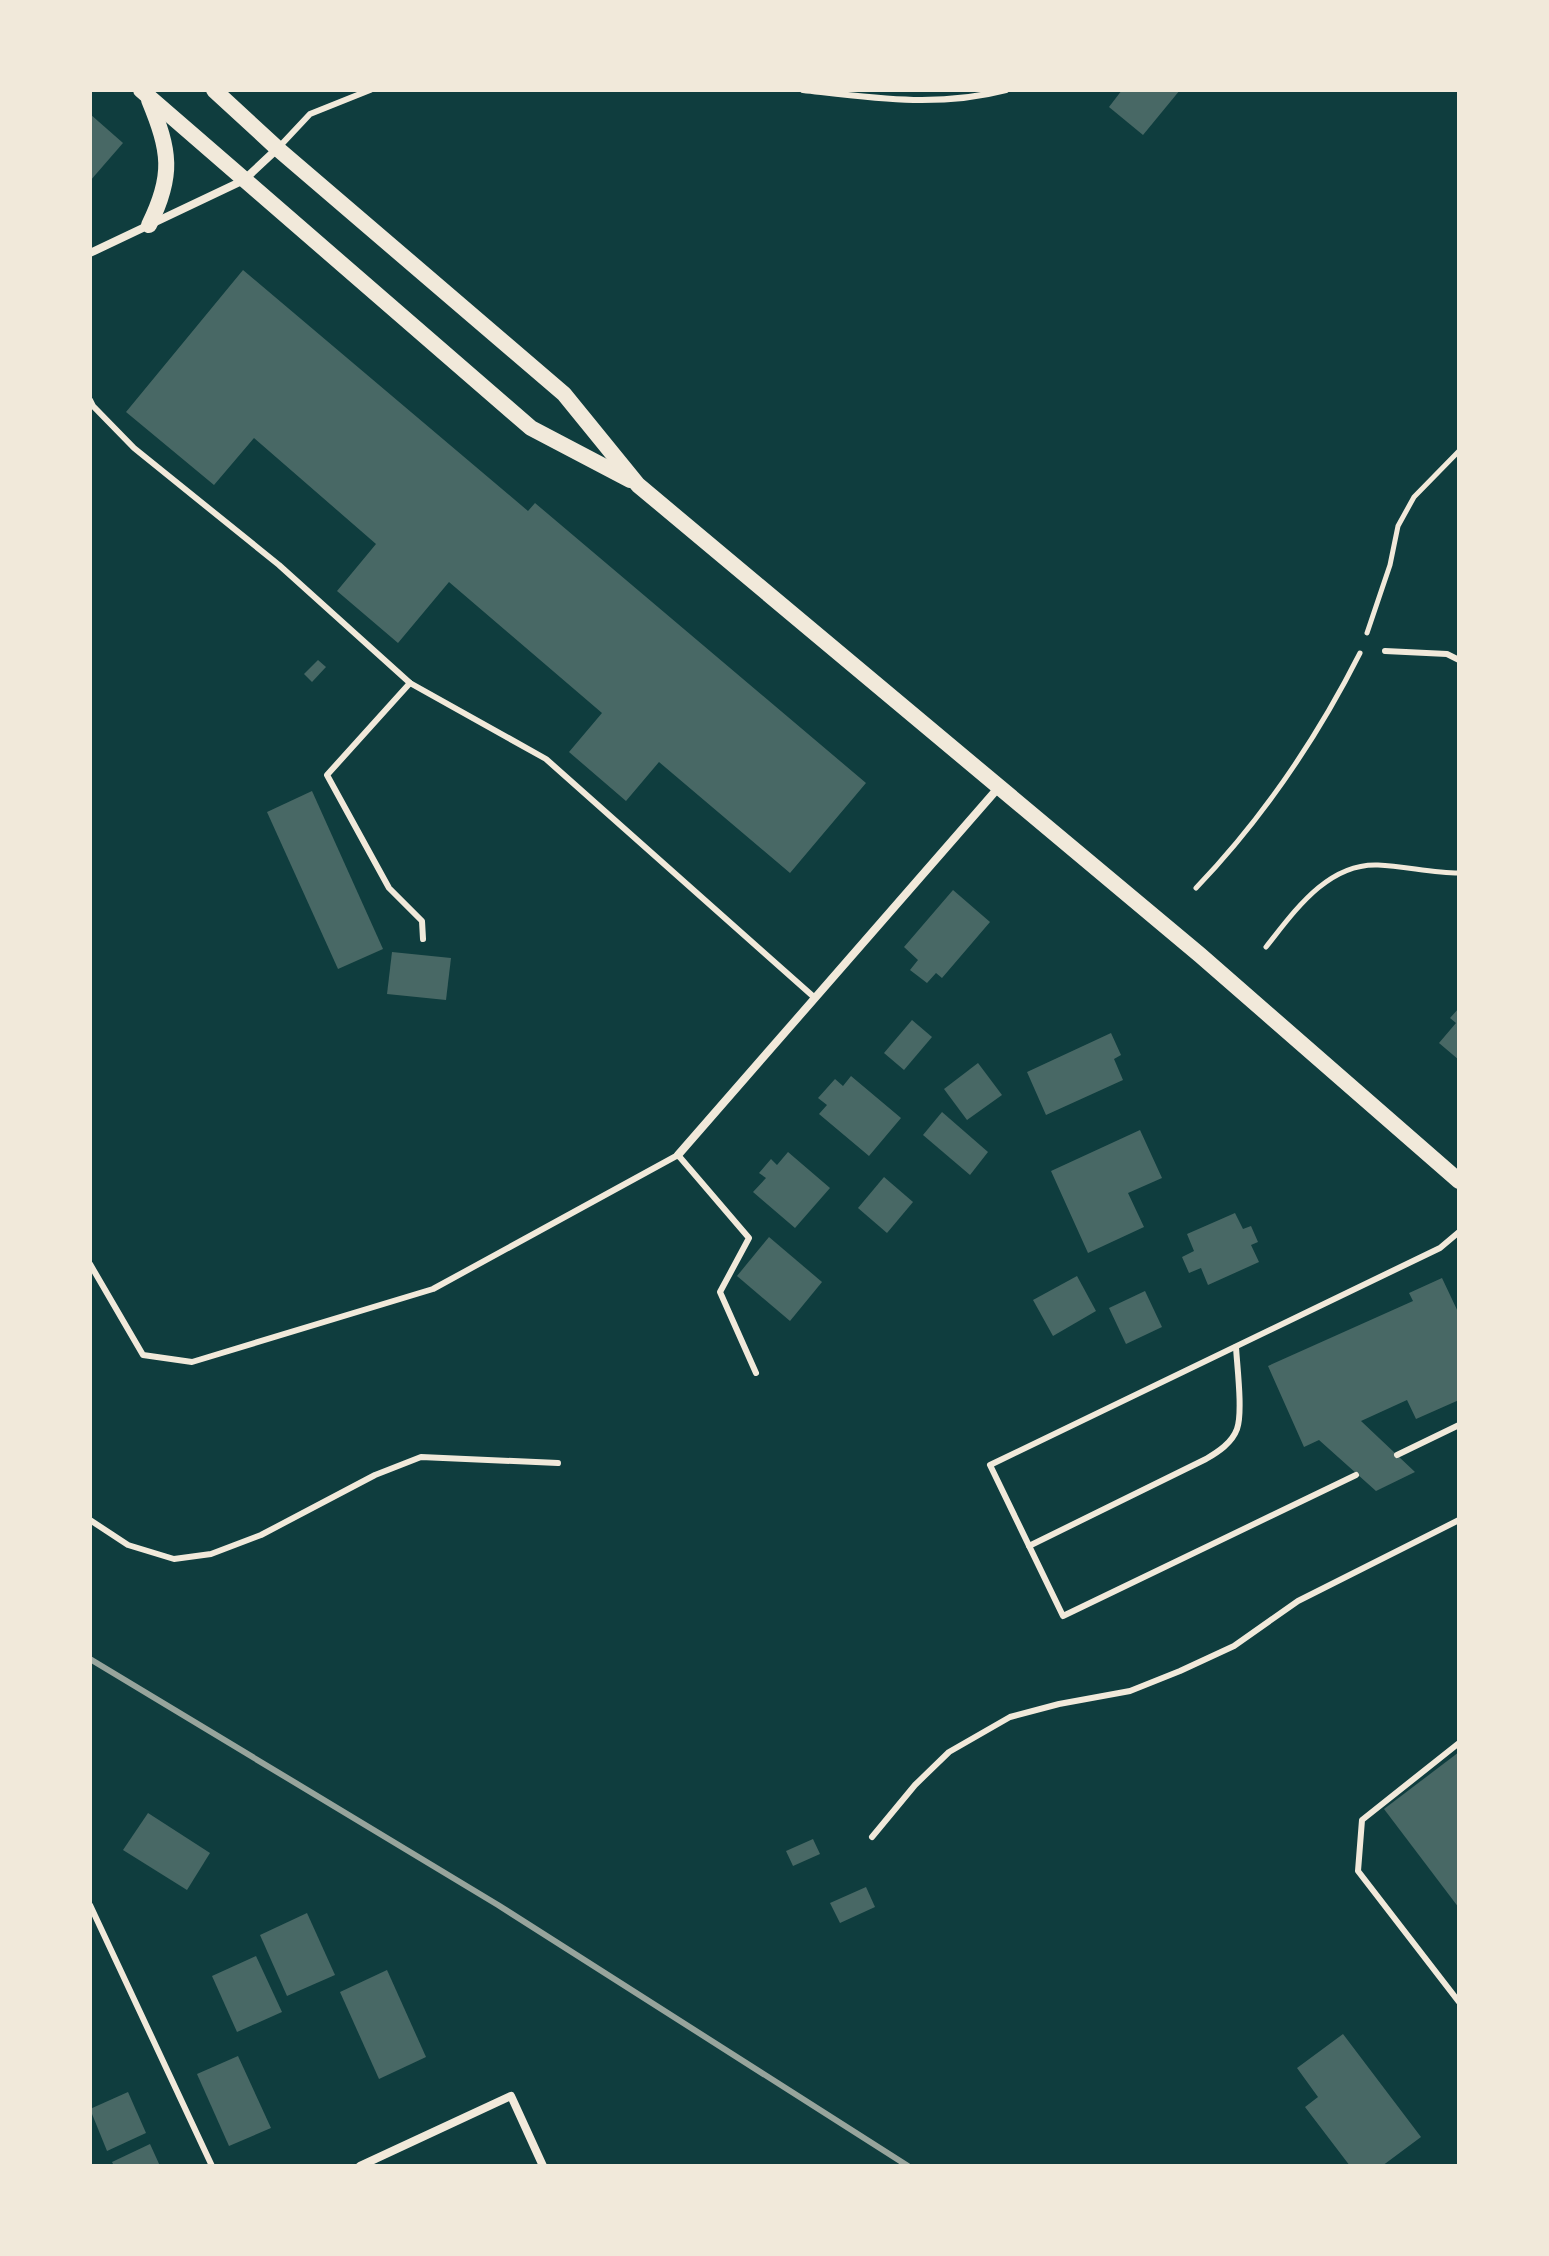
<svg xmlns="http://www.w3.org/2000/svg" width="1549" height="2256" font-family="'Sofia Sans Condensed',sans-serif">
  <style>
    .building { fill: #486865 }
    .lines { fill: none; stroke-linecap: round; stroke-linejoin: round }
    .path { stroke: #f1e9da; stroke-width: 5 }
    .service { stroke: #f1e9da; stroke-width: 6 }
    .minor { stroke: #f1e9da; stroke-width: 8 }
    .secondary { stroke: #f1e9da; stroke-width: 16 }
    .rail { stroke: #97a49c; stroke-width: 6 }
  </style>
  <rect width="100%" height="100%" fill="#0f3d3e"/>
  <g class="building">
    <path d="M1122 90H1180L1143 135 1109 107Z"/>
    <path d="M90 114 123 143 90 181Z"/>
    <path d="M243 270 528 511 535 503 866 783 790 873 659 762 626 801 569 752 602 713 449 582 398 643 337 591 376 544 254 438 214 485 126 412Z"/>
    <path d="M318 660 326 667 312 682 304 674Z"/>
    <path d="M312 791 383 949 338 969 267 812Z"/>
    <path d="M953 890 990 922 942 978 936 973 927 983 910 970 918 960 904 947Z"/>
    <path d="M392 952 451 958 446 1000 387 994Z"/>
    <path d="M1459 1008V1060L1439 1043 1456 1023 1450 1018Z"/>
    <path d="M912 1020 932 1037 904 1070 884 1053Z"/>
    <path d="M1111 1033 1121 1055 1114 1059 1123 1080 1046 1115 1027 1072Z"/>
    <path d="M978 1063 1002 1095 967 1120 944 1089Z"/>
    <path d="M851 1076 901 1118 869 1156 819 1114 827 1105 818 1098 835 1079 843 1086Z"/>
    <path d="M942 1112 988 1152 970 1175 923 1135Z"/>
    <path d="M1140 1130 1162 1178 1128 1193 1144 1227 1088 1253 1051 1171Z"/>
    <path d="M788 1152 830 1188 795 1228 753 1192 766 1178 759 1173 771 1159 777 1165Z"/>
    <path d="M884 1177 913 1202 887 1233 858 1208Z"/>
    <path d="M1235 1213 1243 1229 1251 1226 1258 1242 1251 1245 1259 1262 1208 1285 1201 1268 1189 1273 1182 1257 1194 1251 1187 1234Z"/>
    <path d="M769 1237 822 1282 790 1321 737 1276Z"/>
    <path d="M1077 1276 1096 1311 1053 1336 1033 1300Z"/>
    <path d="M1442 1278 1459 1314V1400L1416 1419 1407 1400 1361 1421 1415 1472 1376 1491 1319 1440 1304 1447 1268 1366 1413 1301 1409 1293Z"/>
    <path d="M1145 1291 1162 1327 1126 1344 1109 1308Z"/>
    <path d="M1459 1752V1908L1384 1809Z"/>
    <path d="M148 1813 210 1853 187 1890 123 1850Z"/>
    <path d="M813 1839 820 1854 793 1866 786 1851Z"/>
    <path d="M866 1887 875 1907 840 1923 830 1903Z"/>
    <path d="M307 1913 335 1975 287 1996 260 1935Z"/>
    <path d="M256 1956 282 2012 237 2032 212 1976Z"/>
    <path d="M387 1970 426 2057 379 2079 340 1992Z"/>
    <path d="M1343 2034 1421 2137 1382 2166H1350L1305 2107 1318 2097 1297 2068Z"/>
    <path d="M238 2056 271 2128 229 2146 197 2074Z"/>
    <path d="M128 2092 146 2133 107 2151 90 2109Z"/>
    <path d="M150 2144 160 2166H114L112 2162Z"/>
  </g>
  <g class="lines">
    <g class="path">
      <path d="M1367 633 1390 565 1398 526 1414 497 1459 451"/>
      <path d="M1196 888C1263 818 1316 740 1360 653"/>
      <path d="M1266 947C1294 912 1327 863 1378 865 1405 866 1432 873 1459 873"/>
    </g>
    <g class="service">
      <path d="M803 90C873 98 937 108 1006 90"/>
      <path d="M280 146 310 114 370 90"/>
      <path d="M90 400 93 406 134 448 279 565 410 683 546 759 815 998"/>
      <path d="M1385 651 1447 654 1459 660"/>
      <path d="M410 683 327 775 389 888 422 921 423 939"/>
      <path d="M90 1264 143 1355 192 1362 433 1289 678 1155 749 1238 720 1292 756 1373"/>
      <path d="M1397 1455 1459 1425"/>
      <path d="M1356 1475 1063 1616 990 1465 1440 1248 1459 1232"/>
      <path d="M90 1520 128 1545 174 1559 211 1554 261 1535 375 1475 421 1457 558 1463"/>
      <path d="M1029 1546 1206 1459C1218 1452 1232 1443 1237 1429 1243 1412 1237 1366 1236 1347"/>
      <path d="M1459 1743 1362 1820 1358 1871 1459 2002"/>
      <path d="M872 1837 915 1785 949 1752 1010 1717 1059 1704 1130 1691 1180 1671 1234 1646 1298 1601 1459 1520"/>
      <path d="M90 1905 212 2166"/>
    </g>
    <g class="minor">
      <path d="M90 253 244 180 277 149"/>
      <path d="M678 1155 999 787"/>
      <path d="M360 2166 511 2096 543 2166"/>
    </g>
    <g class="secondary">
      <path d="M141 90 531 428 630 480"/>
      <path d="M214 90 278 149 564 394 638 485 1200 955 1459 1181"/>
      <path d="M149 225C174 175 170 151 149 100"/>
    </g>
    <path class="rail" d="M90 1659 498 1905 908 2166"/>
  </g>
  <rect width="1549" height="2256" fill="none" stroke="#f1e9da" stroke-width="184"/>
</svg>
